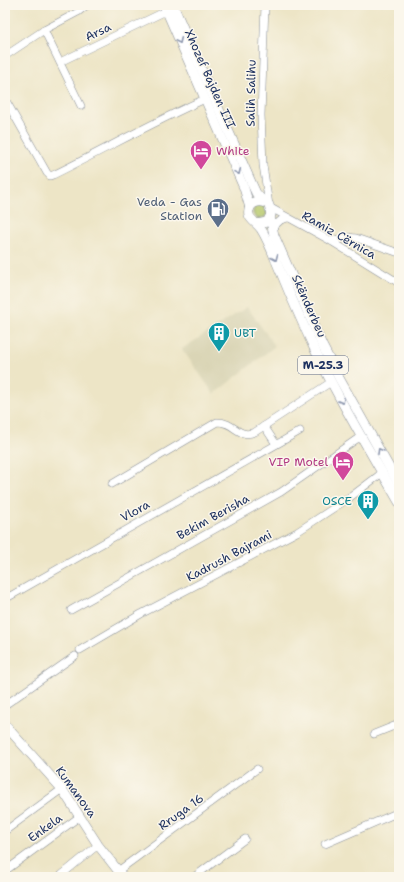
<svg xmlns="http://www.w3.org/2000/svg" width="404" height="882" font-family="'Shantell Sans',sans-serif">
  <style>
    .built { fill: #dad5b6 }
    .green { fill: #b7c96c; stroke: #697c65 }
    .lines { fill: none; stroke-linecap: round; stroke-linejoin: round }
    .minor-casing { stroke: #848a92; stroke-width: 8 }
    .major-casing { stroke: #848a92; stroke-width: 10 }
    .minor { stroke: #fff; stroke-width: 7 }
    .major { stroke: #fff; stroke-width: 9 }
    .oneway { stroke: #8d97ae }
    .labels { text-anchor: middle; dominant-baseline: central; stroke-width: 3; stroke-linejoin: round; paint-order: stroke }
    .shield { fill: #fbf7ec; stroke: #5e6b89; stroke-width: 1 }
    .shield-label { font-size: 11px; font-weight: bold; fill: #1b2f5e }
    .street-label { font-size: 12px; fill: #1b2f5e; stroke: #fbf7ec }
    .hotel-label { font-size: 12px; fill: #b23c85; stroke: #fbf7ec; text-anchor: start }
    .service-label { font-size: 12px; fill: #4e5e75; stroke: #fbf7ec; text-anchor: end }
    .culture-label { font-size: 12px; fill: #0d838f; stroke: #fbf7ec; text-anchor: start }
  </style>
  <rect width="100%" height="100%" fill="#fbf7ec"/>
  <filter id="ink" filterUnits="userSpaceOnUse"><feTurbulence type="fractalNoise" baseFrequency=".025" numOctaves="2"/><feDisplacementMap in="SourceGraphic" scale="8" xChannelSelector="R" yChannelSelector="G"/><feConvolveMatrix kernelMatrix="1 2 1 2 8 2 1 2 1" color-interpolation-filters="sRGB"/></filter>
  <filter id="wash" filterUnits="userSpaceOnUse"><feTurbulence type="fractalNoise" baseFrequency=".012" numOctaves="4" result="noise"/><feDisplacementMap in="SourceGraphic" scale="16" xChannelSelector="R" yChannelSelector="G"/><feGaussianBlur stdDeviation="0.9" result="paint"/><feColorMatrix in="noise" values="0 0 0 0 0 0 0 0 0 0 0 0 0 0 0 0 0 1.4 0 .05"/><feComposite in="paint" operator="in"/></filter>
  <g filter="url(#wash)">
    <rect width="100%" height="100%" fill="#ede5c6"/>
    <path class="built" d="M247 307 275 346 214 394 182 349Z"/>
    <circle class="green" cx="260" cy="212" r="7"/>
  </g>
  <g filter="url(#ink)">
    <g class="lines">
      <g class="minor-casing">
        <g id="minor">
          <path d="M265 5 261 115 263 165 269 205"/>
          <path d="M44 30 81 106"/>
          <path d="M5 56 44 30 78 12 87 5"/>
          <path d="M60 62 166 11"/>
          <path d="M5 99 47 173 50 176 53 175C104 150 153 122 205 99"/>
          <path d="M271 208 331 241 399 283"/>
          <path d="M272 228 281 220 288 218"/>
          <path d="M331 241 347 237 356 238 399 253"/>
          <path d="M264 426 276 444"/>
          <path d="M112 484 217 422C236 422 237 439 255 432L331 382"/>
          <path d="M5 599 300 431"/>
          <path d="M71 610 281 492 357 439 362 438"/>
          <path d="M80 650 141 614 297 532 349 498 382 473"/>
          <path d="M5 705 75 656"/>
          <path d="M374 734 399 724"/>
          <path d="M5 831 62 789"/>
          <path d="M325 844 399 812"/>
          <path d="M5 871 79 817"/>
          <path d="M118 871 257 769"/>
          <path d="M59 877 98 845"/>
          <path d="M194 877 245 839"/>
        </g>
      </g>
      <g class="major-casing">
        <g id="major">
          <path d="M164 5 244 188 250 208"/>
          <path d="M173 5 251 182 256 193 263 201"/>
          <path d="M270 217 274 235 322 345 339 378 399 485"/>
          <path d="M257 224 267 222 271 215 269 205C261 198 246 203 249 215 251 221 257 223 261 229 270 243 275 260 282 275 292 300 303 324 314 348 339 401 370 451 399 502"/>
          <path d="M5 725 62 789 98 845 123 877"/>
        </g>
      </g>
      <use href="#minor" class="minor"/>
      <use href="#major" class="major"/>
    </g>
    <defs><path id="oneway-chevron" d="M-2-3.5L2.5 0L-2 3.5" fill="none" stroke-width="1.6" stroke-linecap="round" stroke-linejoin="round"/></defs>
    <g class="oneway">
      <use href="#oneway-chevron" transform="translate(179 41) rotate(66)"/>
      <use href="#oneway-chevron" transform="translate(238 172) rotate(66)"/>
      <use href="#oneway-chevron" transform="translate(275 258) rotate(67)"/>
      <use href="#oneway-chevron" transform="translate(342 401) rotate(61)"/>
      <use href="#oneway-chevron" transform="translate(380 451) rotate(-120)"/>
    </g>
  </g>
  <defs>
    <g id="hotel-pin" transform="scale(1.15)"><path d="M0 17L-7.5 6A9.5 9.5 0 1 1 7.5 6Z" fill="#d1479c" stroke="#fbf7ec"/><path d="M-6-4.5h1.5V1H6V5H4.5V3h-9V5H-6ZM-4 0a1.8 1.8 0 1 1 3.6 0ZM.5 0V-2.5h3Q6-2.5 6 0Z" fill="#fff"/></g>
    <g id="fuel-pin" transform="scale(1.15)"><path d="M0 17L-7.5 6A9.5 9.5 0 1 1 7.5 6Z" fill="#5c6f8a" stroke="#fbf7ec"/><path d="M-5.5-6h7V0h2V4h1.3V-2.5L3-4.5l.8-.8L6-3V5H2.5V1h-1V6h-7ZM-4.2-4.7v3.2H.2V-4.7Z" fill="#fff"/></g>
    <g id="building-pin" transform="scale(1.15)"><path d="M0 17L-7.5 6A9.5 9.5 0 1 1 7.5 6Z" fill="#0f9aa8" stroke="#fbf7ec"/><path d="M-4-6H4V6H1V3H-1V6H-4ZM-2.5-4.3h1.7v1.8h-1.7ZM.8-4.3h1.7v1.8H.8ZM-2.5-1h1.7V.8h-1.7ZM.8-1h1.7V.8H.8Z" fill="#fff"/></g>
  </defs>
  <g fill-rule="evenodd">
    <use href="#hotel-pin" x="201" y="151"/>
    <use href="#fuel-pin" x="218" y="209"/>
    <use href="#building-pin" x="219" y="333"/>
    <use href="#hotel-pin" x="343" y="462"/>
    <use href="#building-pin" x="368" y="501"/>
  </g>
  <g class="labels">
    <rect class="shield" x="298" y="356" width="50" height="18" rx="3"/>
    <g class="shield-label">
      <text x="323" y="365">M-25.3</text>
    </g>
    <g class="street-label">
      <text transform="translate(98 32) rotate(-26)">Arsa</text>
      <text transform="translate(210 79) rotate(66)">Xhozef Bajden III</text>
      <text transform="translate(251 93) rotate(-89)">Salih Salihu</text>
      <text transform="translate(339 235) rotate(30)">Ramiz Cërnica</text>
      <text transform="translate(309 306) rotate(66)">Skënderbeu</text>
      <text transform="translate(135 511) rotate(-29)">Vlora</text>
      <text transform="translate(213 517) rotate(-29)">Bekim Berisha</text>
      <text transform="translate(229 556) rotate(-28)">Kadrush Bajrami</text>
      <text transform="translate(76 792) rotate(54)">Kumanova</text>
      <text transform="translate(181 812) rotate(-36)">Rruga 16</text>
      <text transform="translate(45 828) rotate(-36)">Enkela</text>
    </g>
    <g class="hotel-label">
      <text x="216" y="151">White</text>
      <text x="328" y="462" text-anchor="end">VIP Motel</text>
    </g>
    <g class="service-label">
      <text x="202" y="202">Veda - Gas<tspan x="202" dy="14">Station</tspan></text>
    </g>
    <g class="culture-label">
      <text x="234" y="333">UBT</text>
      <text x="352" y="501" text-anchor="end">OSCE</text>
    </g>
  </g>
  <rect width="404" height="882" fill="none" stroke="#fbf7ec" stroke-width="20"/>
</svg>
